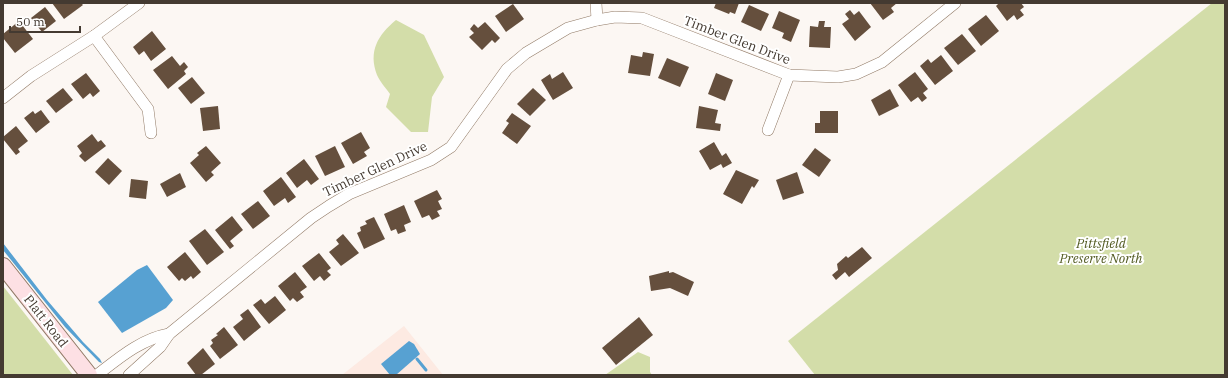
<svg xmlns="http://www.w3.org/2000/svg" width="1228" height="378" font-family="'IBM Plex Serif',serif">
  <style>
    .education { fill: #fdeae2 }
    .green { fill: #d3dda9 }
    .water { fill: #57a1d2 }
    .lines { fill: none; stroke-linecap: round; stroke-linejoin: round }
    .stream { stroke: #57a1d2; stroke-width: 3 }
    .building { fill: #654f3d }
    .street-casing { stroke: #917a66; stroke-width: 12 }
    .secondary-casing { stroke: #917a66; stroke-width: 18 }
    .street { stroke: #fff; stroke-width: 11 }
    .secondary { stroke: #fde0e4; stroke-width: 16 }
    .labels { text-anchor: middle; dominant-baseline: central; stroke-width: 4; stroke-linejoin: round; paint-order: stroke }
    .street-label { font-size: 13px; fill: #443a31; stroke: #fff }
    .park-label { font-size: 13px; font-style: italic; fill: #515920; stroke: #fff }
  </style>
  <rect width="100%" height="100%" fill="#fcf7f3"/>
  <path class="education" d="M404 326 443 375H342Z"/>
  <g class="green">
    <path d="M1212 3H1225V375H815L788 341Z"/>
    <path d="M396 20 424 35 444 77 432 97 428 132H411L386 107 390 94C386 88 380 82 377 75 368 51 378 35 396 20Z"/>
    <path d="M3 286 73 375H3Z"/>
    <path d="M638 352 650 357V372L652 375H605Z"/>
  </g>
  <g class="water">
    <path d="M3 243 47 300 83 342 100 359 102 363 99 362 65 327 3 250Z"/>
    <path d="M147 265 173 300 166 308 122 333 98 302 137 270Z"/>
    <path d="M409 341 414 344 420 354 396 375H390L381 364Z"/>
  </g>
  <g class="lines">
    <path class="stream" d="M417 359 426 370"/>
  </g>
  <g class="building">
    <path d="M52 3H81L83 5 64 19Z"/>
    <path d="M716 3H739L735 14 730 12 729 14 714 8Z"/>
    <path d="M870 3H897L891 8 894 12 883 20Z"/>
    <path d="M999 3H1021L1024 7 1020 10 1024 15 1017 20 1014 15 1007 21 996 6Z"/>
    <path d="M513 4 524 19 506 32 495 16Z"/>
    <path d="M749 5 769 14 761 31 741 22Z"/>
    <path d="M45 7 56 21 42 32 31 18Z"/>
    <path d="M850 10 854 15 859 11 871 27 855 41 842 24 849 19 845 14Z"/>
    <path d="M779 11 800 20 791 42 782 38 784 33 772 28Z"/>
    <path d="M986 15 999 31 981 46 968 29Z"/>
    <path d="M19 21 33 39 15 53 3 38V34Z"/>
    <path d="M819 21H825L824 27H831L830 48 809 47 810 26 818 27Z"/>
    <path d="M485 22 500 38 495 43 492 40 482 50 469 37 474 33 470 29 474 24 478 28Z"/>
    <path d="M152 31 166 49 151 61 144 51 139 55 133 47Z"/>
    <path d="M962 34 976 51 958 65 944 48Z"/>
    <path d="M643 52 654 54 650 76 628 73 631 55 642 57Z"/>
    <path d="M941 55 953 71 935 85 920 66 928 59 931 63Z"/>
    <path d="M172 56 180 66 184 62 188 67 184 71 186 74 168 89 153 70Z"/>
    <path d="M667 58 689 67 680 87 658 78Z"/>
    <path d="M563 72 573 88 553 100 541 80 550 74 552 79Z"/>
    <path d="M915 72 928 89 923 93 927 98 922 102 918 97 911 102 898 85Z"/>
    <path d="M86 73 100 91 93 97 90 93 83 99 71 84Z"/>
    <path d="M716 73 733 80 725 101 708 94Z"/>
    <path d="M192 77 205 93 191 104 178 88Z"/>
    <path d="M63 88 73 100 56 113 46 101Z"/>
    <path d="M533 88 546 100 530 116 517 104Z"/>
    <path d="M890 89 899 106 879 116 871 100Z"/>
    <path d="M218 106 220 129 203 131 200 108Z"/>
    <path d="M699 106 718 110 715 123 721 124 720 131 696 128Z"/>
    <path d="M41 110 50 122 36 133 24 118 33 111 35 114Z"/>
    <path d="M820 111H838V133H815V123H820Z"/>
    <path d="M512 113 531 126 517 144 502 133 509 123 506 121Z"/>
    <path d="M16 126 28 141 18 149 20 152 16 155 3 139V137Z"/>
    <path d="M361 132 370 148 364 152 367 156 353 164 341 143Z"/>
    <path d="M92 134 98 142 101 140 106 146 85 162 79 156 82 153 77 146Z"/>
    <path d="M714 142 722 156 726 153 732 163 723 168 721 164 710 170 699 151Z"/>
    <path d="M206 146 221 163 211 172 214 175 206 182 190 163 199 155 197 153Z"/>
    <path d="M335 146 345 167 325 176 315 156Z"/>
    <path d="M815 148 831 160 819 177 802 165Z"/>
    <path d="M108 158 122 171 109 185 95 172Z"/>
    <path d="M304 159 319 179 311 185 307 180 297 188 286 173Z"/>
    <path d="M736 170 759 180 754 188 752 186 742 204 723 194Z"/>
    <path d="M797 172 804 193 783 200 776 180Z"/>
    <path d="M180 173 186 187 167 197 160 184Z"/>
    <path d="M281 177 296 197 288 203 285 198 274 206 263 191Z"/>
    <path d="M131 179 148 181 146 199 129 197Z"/>
    <path d="M437 190 442 199 438 201 442 209 437 211 440 216 432 220 429 215 422 218 414 201Z"/>
    <path d="M258 201 270 216 253 229 241 214Z"/>
    <path d="M404 205 411 222 404 225 406 231 398 234 396 229 391 231 384 214Z"/>
    <path d="M232 216 243 230 230 241 234 246 230 249 215 230Z"/>
    <path d="M374 217 385 239 364 249 357 233 361 231 360 227 367 224 365 221Z"/>
    <path d="M205 229 224 252 207 265 189 241Z"/>
    <path d="M343 234 359 253 341 266 329 252 339 244 336 240Z"/>
    <path d="M862 247 872 258 849 277 845 272 836 280 832 275 838 270 837 264 846 256 848 258Z"/>
    <path d="M185 252 201 272 193 279 191 276 185 281 182 278 179 281 167 267Z"/>
    <path d="M319 253 331 268 327 271 331 275 324 281 320 276 314 281 302 266Z"/>
    <path d="M669 271V273L673 272 694 282 688 296 670 288 651 291 649 276Z"/>
    <path d="M295 272 307 287 300 292 304 297 297 302 293 298 290 301 278 286Z"/>
    <path d="M275 296 286 310 269 324 253 305 261 299 265 304Z"/>
    <path d="M248 309 261 327 244 341 233 327 243 319 240 315Z"/>
    <path d="M639 317 653 335 616 365 602 348Z"/>
    <path d="M224 327 238 345 220 359 210 346 213 343 211 340 218 335 216 334Z"/>
    <path d="M203 348 215 364 201 375H196L187 363Z"/>
  </g>
  <g class="lines">
    <g class="street-casing">
      <g id="street">
        <path d="M596 3 597 20"/>
        <path d="M94 36 148 109 151 133"/>
        <path d="M3 98 31 76 94 36 139 3"/>
        <path d="M768 130 789 75"/>
        <path d="M97 375C119 358 141 339 169 334"/>
        <path d="M129 375 160 347 169 334 311 218 329 206 349 194 431 160 451 147 507 69 526 53 568 28 597 20 615 17 642 18 789 75 838 77 856 74 882 62 955 3"/>
      </g>
    </g>
    <g class="secondary-casing">
      <path id="secondary" d="M3 266 89 375"/>
    </g>
    <use href="#street" class="street"/>
    <use href="#secondary" class="secondary"/>
  </g>
  <g class="labels">
    <g class="street-label">
      <text transform="translate(737 40) rotate(21)">Timber Glen Drive</text>
      <text transform="translate(375 169) rotate(-25)">Timber Glen Drive</text>
      <text transform="translate(46 321) rotate(52)">Platt Road</text>
    </g>
    <g class="park-label">
      <text x="1101" y="243">Pittsfield<tspan x="1101" dy="15">Preserve North</tspan></text>
    </g>
  </g>
  <rect width="1228" height="378" fill="none" stroke="#443a31" stroke-width="8"/>
  <path d="M10 26v6h70v-6" fill="none" stroke="#443a31" stroke-width="2"/>
  <text x="16" y="26" font-size="12" fill="#443a31" stroke="#ffffff" stroke-width="3" paint-order="stroke">50 m</text>
</svg>
